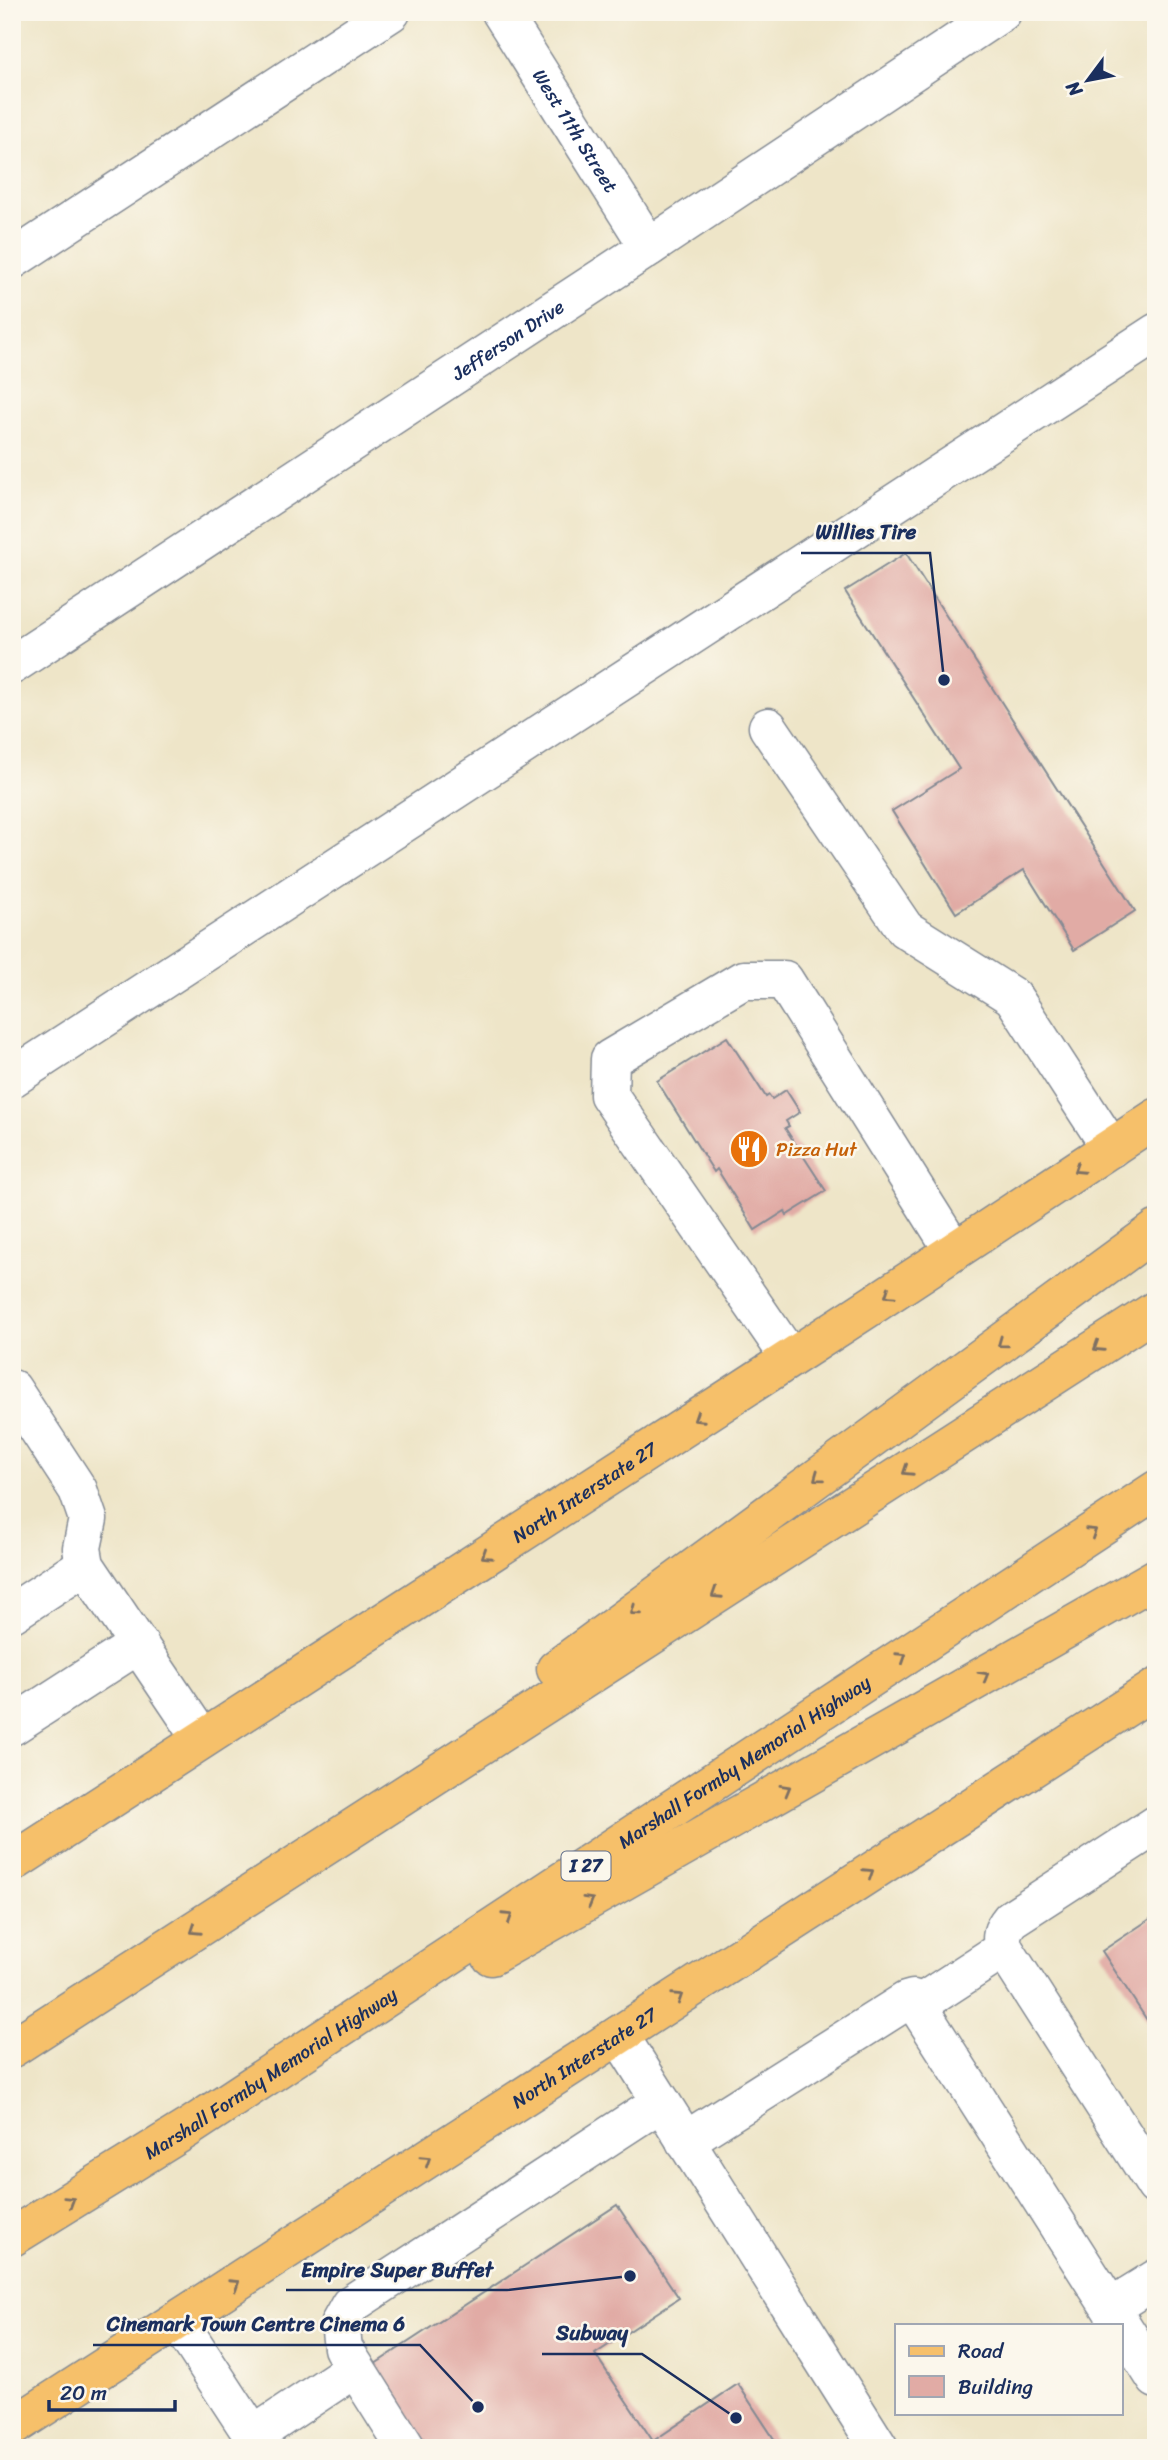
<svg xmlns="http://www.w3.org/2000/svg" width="1168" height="2460" font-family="Sriracha,sans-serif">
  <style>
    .building { fill: #e1aba5 }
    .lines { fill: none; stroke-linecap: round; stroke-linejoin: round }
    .minor-casing { stroke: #848a93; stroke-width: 41 }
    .major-casing { stroke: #848a93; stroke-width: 41 }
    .highway-casing { stroke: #848a93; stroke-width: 41 }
    .minor { stroke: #fff; stroke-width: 38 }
    .major { stroke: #f6c06b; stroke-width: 38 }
    .highway { stroke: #f6c06b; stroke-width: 38 }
    .oneway { stroke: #7e7064 }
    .labels { text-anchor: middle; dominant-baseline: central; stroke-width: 5; stroke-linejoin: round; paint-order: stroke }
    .shield { fill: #fbf7ec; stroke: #5e6b89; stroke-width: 2 }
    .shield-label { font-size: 18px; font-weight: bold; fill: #1b2f5e }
    .street-label { font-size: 19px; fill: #1b2f5e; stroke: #fbf7ec }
    .food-label { font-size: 19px; fill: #c56008; stroke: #fbf7ec; text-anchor: start }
    .leader { fill: none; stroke: #1b2f5e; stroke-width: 2.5 }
    .callout-dot { fill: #1b2f5e; stroke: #fbf7ec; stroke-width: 2.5 }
    .callout-label { font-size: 21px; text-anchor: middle; font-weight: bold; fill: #1b2f5e; stroke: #fbf7ec; stroke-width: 5; stroke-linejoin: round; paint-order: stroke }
  </style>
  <rect width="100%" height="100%" fill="#fbf7ec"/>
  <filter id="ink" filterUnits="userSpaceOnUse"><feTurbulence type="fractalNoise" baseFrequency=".0143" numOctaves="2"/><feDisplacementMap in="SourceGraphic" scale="14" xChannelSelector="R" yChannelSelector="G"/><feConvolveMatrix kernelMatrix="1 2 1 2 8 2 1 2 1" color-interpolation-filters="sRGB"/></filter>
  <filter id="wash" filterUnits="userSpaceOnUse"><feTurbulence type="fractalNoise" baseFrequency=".00686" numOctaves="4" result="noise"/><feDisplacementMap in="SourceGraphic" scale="28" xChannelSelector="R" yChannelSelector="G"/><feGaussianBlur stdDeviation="1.57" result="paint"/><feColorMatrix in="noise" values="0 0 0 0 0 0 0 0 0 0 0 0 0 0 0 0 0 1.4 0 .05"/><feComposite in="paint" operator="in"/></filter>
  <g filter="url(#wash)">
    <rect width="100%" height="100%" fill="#eee5c8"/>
    <g id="blocks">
      <g class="building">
        <path d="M906 553 1135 911 1074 950 1024 870 956 913 892 811 959 769 845 591Z"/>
        <path d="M727 1037 766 1097 769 1095 772 1099 786 1090 800 1112 786 1121 789 1126 785 1128 826 1191 787 1215 785 1211 755 1230 717 1169 714 1172 657 1081Z"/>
        <path d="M1156 1915V2034L1102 1951Z"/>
        <path d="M617 2205 679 2298 595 2354 653 2441 738 2384 780 2448H426L372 2366Z"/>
      </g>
    </g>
  </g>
  <g filter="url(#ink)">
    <use href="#blocks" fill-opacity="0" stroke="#848a93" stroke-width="2"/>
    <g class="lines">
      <g class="minor-casing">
        <g id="minor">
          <path id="s1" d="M501 12 649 247"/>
          <path d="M12 260 391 12"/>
          <path id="s2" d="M12 665 649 247 1002 12"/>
          <path d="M768 727 905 929 1013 997 1111 1148"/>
          <path d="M12 1078 1156 333"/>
          <path d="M790 1358 609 1095 610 1059 743 980H784L954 1251"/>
          <path d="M12 1389 78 1490 88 1519 82 1548 85 1565 202 1739"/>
          <path d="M12 1613 85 1565"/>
          <path d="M12 1726 139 1644"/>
          <path d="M1156 1825 1011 1919C1002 1930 1000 1936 1004 1949L1156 2186"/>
          <path d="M918 2005 1004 1949"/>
          <path d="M619 2035 879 2448"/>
          <path d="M685 2141 906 2001 913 1999 1156 2379"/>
          <path d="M1111 2307 1156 2279"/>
          <path d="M178 2321 261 2448"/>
          <path d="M253 2436 355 2368"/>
          <path d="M406 2448 343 2348 340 2323 350 2305 661 2102"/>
        </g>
      </g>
      <g class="major-casing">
        <g id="major">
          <path id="s3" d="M12 1863 865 1310 1156 1118"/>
          <path id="s4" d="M12 2427 1156 1688"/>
        </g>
      </g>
      <g class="highway-casing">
        <g id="highway">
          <path d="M556 1669 1156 1230"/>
          <path d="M491 1956 1156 1578"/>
          <path d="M12 2048 1156 1310"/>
          <path id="s5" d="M12 2237 188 2128 1156 1490"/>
        </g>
      </g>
      <use href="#minor" class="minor"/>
      <use href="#major" class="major"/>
      <use href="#highway" class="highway"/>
    </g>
    <defs><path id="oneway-chevron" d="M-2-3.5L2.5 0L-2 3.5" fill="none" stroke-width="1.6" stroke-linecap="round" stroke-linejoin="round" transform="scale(1.75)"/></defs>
    <g class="oneway">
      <use href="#oneway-chevron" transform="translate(1078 1169) rotate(147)"/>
      <use href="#oneway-chevron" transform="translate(889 1294) rotate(146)"/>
      <use href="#oneway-chevron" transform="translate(1002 1343) rotate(144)"/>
      <use href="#oneway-chevron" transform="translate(1098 1347) rotate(147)"/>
      <use href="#oneway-chevron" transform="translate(698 1418) rotate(147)"/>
      <use href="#oneway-chevron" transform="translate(907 1471) rotate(147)"/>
      <use href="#oneway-chevron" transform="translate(818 1477) rotate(144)"/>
      <use href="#oneway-chevron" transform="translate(1092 1532) rotate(-33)"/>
      <use href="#oneway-chevron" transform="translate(486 1555) rotate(147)"/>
      <use href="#oneway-chevron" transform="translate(716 1594) rotate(147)"/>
      <use href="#oneway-chevron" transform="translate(635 1611) rotate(144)"/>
      <use href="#oneway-chevron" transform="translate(902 1657) rotate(-33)"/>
      <use href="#oneway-chevron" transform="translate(984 1676) rotate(-30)"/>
      <use href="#oneway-chevron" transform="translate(786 1789) rotate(-30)"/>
      <use href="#oneway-chevron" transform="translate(869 1873) rotate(-33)"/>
      <use href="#oneway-chevron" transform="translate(589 1901) rotate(-30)"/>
      <use href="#oneway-chevron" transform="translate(508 1917) rotate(-33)"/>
      <use href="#oneway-chevron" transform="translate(195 1930) rotate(147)"/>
      <use href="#oneway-chevron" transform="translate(678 1997) rotate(-33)"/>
      <use href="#oneway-chevron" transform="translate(426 2160) rotate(-33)"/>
      <use href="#oneway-chevron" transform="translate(70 2201) rotate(-32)"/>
      <use href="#oneway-chevron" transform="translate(235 2284) rotate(-33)"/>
    </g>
  </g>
  <defs>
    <g id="restaurant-disc" transform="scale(2.0125)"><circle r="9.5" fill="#e8710a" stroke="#fbf7ec"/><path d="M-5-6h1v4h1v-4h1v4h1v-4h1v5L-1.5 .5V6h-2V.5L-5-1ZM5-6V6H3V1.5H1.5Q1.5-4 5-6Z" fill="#fff"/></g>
  </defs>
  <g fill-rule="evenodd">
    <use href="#restaurant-disc" x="749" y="1149"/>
  </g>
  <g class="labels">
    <rect class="shield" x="561.5" y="1851.5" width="49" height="29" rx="5"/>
    <g class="shield-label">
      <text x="586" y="1866">I 27</text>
    </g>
    <g class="street-label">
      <text stroke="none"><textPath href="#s1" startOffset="140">West 11th Street</textPath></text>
      <text stroke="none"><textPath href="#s2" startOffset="593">Jefferson Drive</textPath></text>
      <text stroke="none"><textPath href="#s3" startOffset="682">North Interstate 27</textPath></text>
      <text stroke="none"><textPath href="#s5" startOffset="873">Marshall Formby Memorial Highway</textPath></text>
      <text stroke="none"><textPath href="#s4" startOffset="681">North Interstate 27</textPath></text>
      <text stroke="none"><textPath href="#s5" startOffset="306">Marshall Formby Memorial Highway</textPath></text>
    </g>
    <g class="food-label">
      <text x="776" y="1149">Pizza Hut</text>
    </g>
  </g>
  <path class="leader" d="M944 680L930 553H801M630 2276L507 2290H286M478 2407L420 2345H93M736 2418L642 2354H542"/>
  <g class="callout-dot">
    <circle cx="944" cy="680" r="7"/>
    <circle cx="630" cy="2276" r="7"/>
    <circle cx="478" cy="2407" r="7"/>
    <circle cx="736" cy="2418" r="7"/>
  </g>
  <g class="callout-label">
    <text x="866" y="539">Willies Tire</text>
    <text x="397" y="2277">Empire Super Buffet</text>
    <text x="256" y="2331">Cinemark Town Centre Cinema 6</text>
    <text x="592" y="2340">Subway</text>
  </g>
  <rect width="1168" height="2460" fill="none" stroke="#fbf7ec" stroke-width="42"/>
  <rect x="895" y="2324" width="228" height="91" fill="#fbf7ec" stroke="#a1a7b3" stroke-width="2"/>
  <rect x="909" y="2346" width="35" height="10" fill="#f6c06b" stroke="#a1a7b3" stroke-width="2"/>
  <text x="958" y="2358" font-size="21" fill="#1b2f5e">Road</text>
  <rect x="909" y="2376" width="35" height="21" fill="#e1aba5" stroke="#a1a7b3" stroke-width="2"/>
  <text x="958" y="2394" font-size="21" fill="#1b2f5e">Building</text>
  <g transform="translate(1088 80) rotate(238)" stroke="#fbf7ec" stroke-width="5" paint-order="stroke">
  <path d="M0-5L12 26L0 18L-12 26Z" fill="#1b2f5e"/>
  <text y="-10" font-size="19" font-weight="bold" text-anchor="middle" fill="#1b2f5e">N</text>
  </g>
  <path d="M49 2400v10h126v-10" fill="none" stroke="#1b2f5e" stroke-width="3.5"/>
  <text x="60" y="2400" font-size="21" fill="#1b2f5e" stroke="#fbf7ec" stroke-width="5" paint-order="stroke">20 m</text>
</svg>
